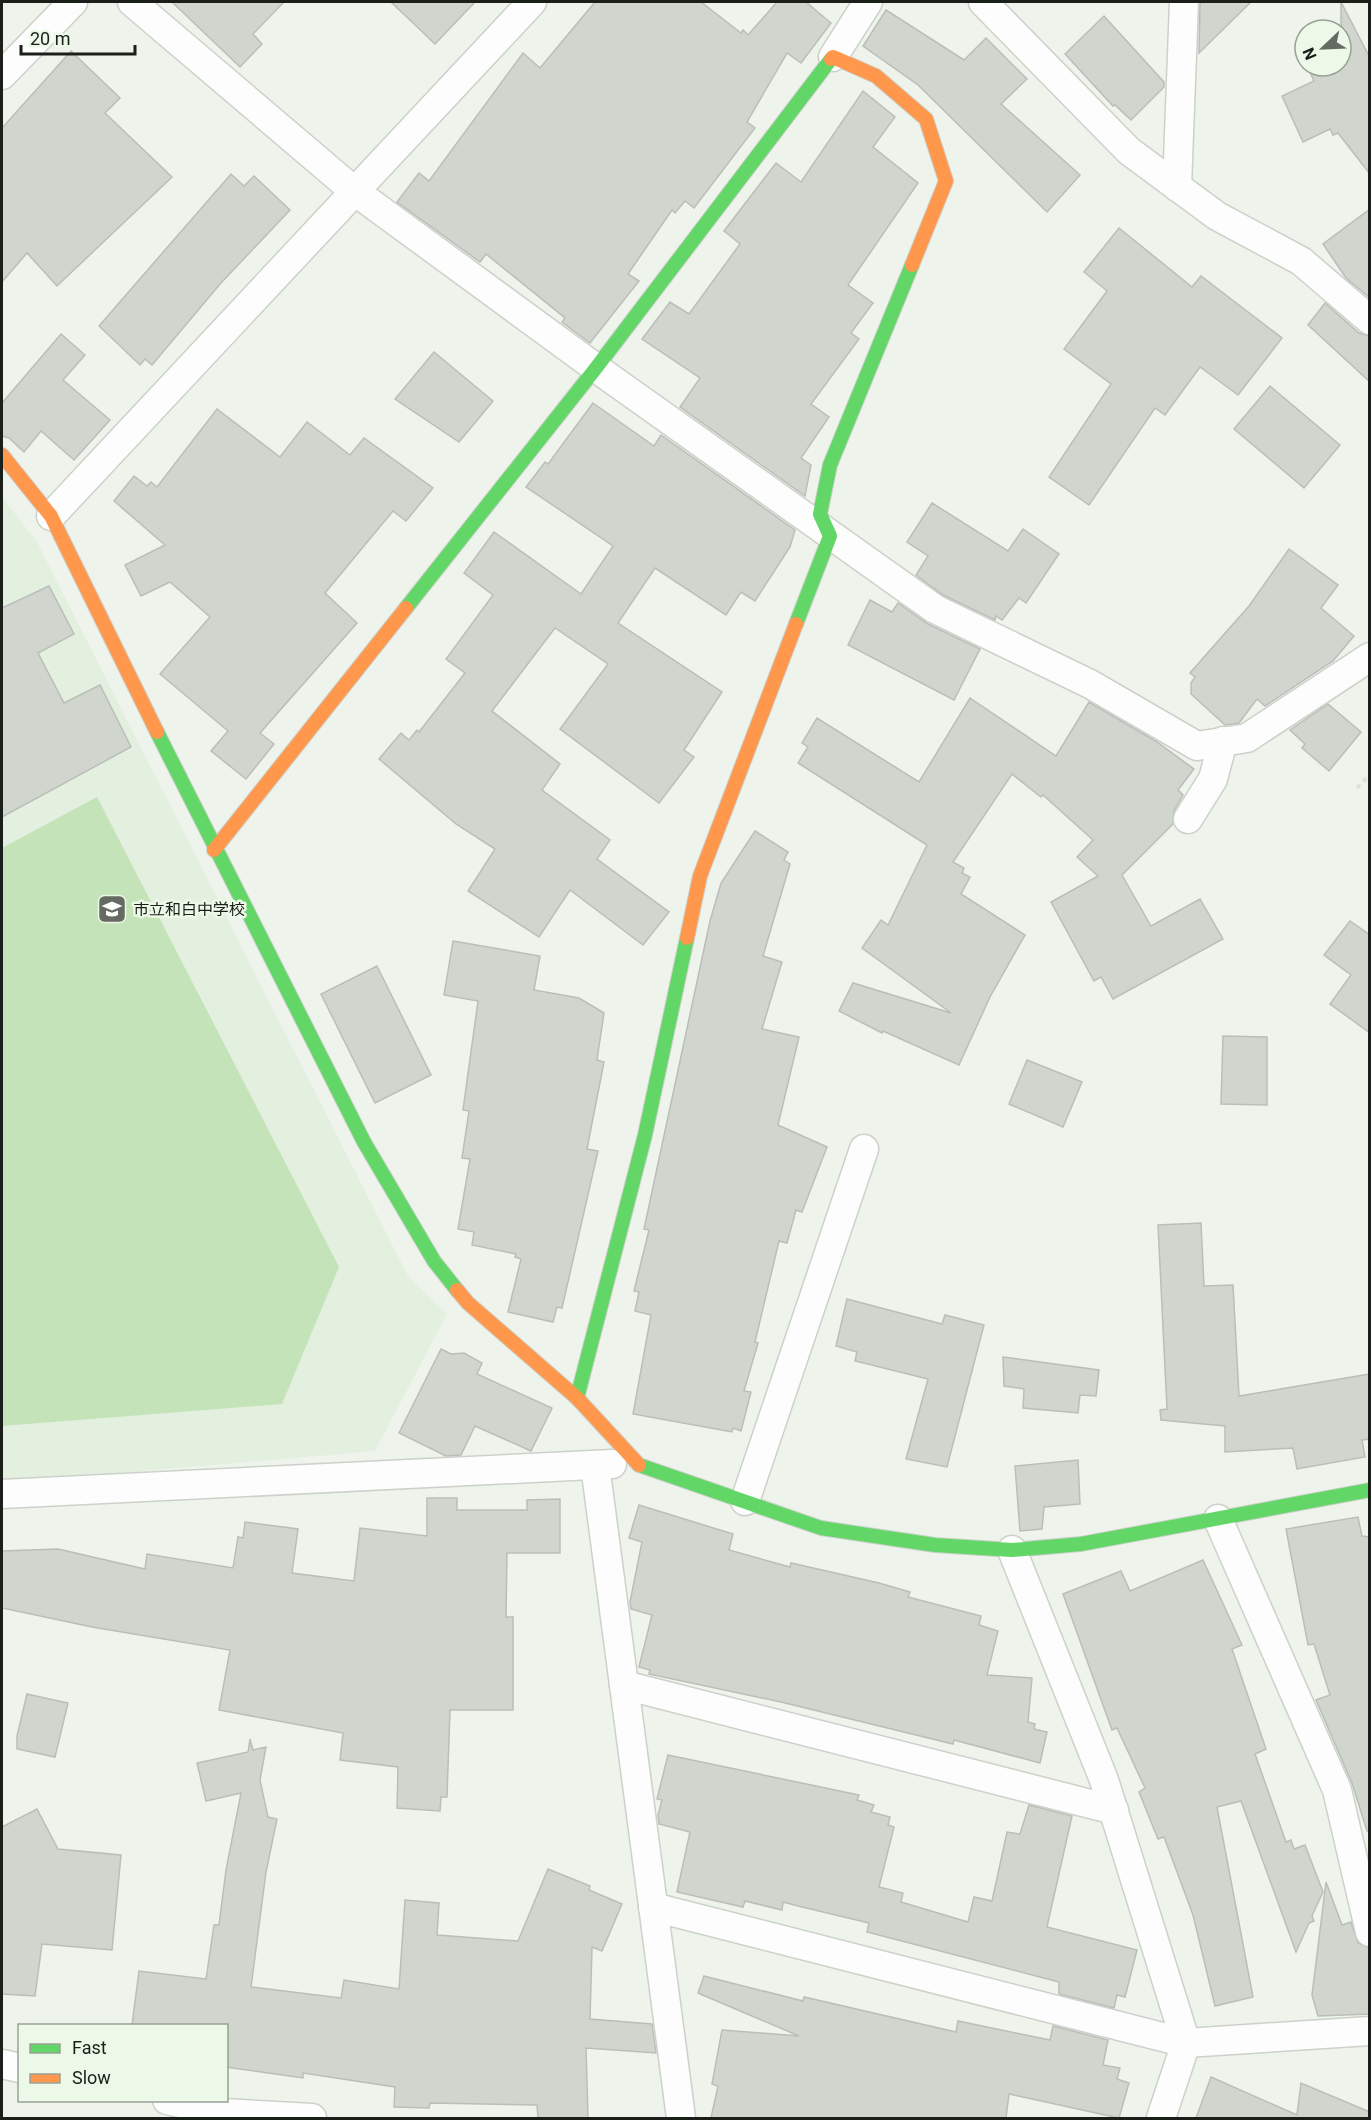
<svg xmlns="http://www.w3.org/2000/svg" width="1371" height="2120" font-family="Roboto,'Noto Sans JP',sans-serif">
  <style>
    .built { fill: #e3efdf }
    .green { fill: #c4e3b8 }
    .building { fill: #d0d5ce; stroke: #babeb8; stroke-width: 1.5 }
    .lines { fill: none; stroke-linecap: round; stroke-linejoin: round }
    .street-casing { stroke: #ccd1ca; stroke-width: 31 }
    .fast-casing { stroke: #ccd1ca; stroke-width: 16 }
    .slow-casing { stroke: #ccd1ca; stroke-width: 16 }
    .path { stroke: #dee0de; stroke-width: 4; stroke-dasharray: 4.5 4.5; stroke-linecap: butt }
    .street { stroke: #fcfdfc; stroke-width: 28 }
    .fast { stroke: #63d668; stroke-width: 14 }
    .slow { stroke: #ff974d; stroke-width: 14 }
    .labels { text-anchor: middle; dominant-baseline: central; stroke-width: 5; stroke-linejoin: round; paint-order: stroke }
    .poi-label { font-size: 16px; fill: #1b1f19; stroke: #ecf8e8; text-anchor: start }
  </style>
  <rect width="100%" height="100%" fill="#eef4ec"/>
  <path class="built" d="M2 497 37 542 408 1276 447 1314 375 1451 2 1483Z"/>
  <path class="green" d="M97 797 339 1267 282 1404 2 1426V848Z"/>
  <g class="building">
    <path d="M172 2H284L253 34 262 44 240 67Z"/>
    <path d="M391 2H475L435 44Z"/>
    <path d="M595 2H701L741 33 743 30 748 35 777 2H806L831 23 801 63 787 53 747 122 755 128 694 208 685 201 675 213 672 210 628 274 639 281 590 343 562 322 565 318 486 254 480 262 397 202 419 173 429 181 523 53 540 68Z"/>
    <path d="M1200 2H1251L1199 53 1200 3Z"/>
    <path d="M1341 2 1370 58V174L1338 133 1333 135 1330 129 1303 142 1282 96 1314 81 1307 66H1341Z"/>
    <path d="M886 10 964 60 986 38 1027 79 1001 104 1080 175 1047 212 918 85 863 46Z"/>
    <path d="M1104 16 1164 82V87L1131 120 1115 105 1113 106 1065 54Z"/>
    <path d="M71 51 120 98 105 113 172 177 57 286 27 253 2 282V128Z"/>
    <path d="M863 91 895 117 873 147 918 183 848 285 873 303 851 333 859 339 811 404 829 417 801 458 811 465 805 496 680 407 700 378 642 339 670 302 689 314 740 244 724 231 776 163 801 182Z"/>
    <path d="M231 174 244 186 254 176 290 210 221 283 152 365 145 359 140 365 99 326Z"/>
    <path d="M1370 209V298L1346 278 1323 244Z"/>
    <path d="M1119 228 1192 287 1201 276 1282 338 1238 395 1200 367 1165 415 1155 408 1089 505 1049 477 1111 384 1064 349 1107 291 1084 272Z"/>
    <path d="M1325 303 1359 333 1370 336V382L1308 325Z"/>
    <path d="M61 334 85 355 63 380 110 420 74 460 41 431 24 452 9 438 2 436V403Z"/>
    <path d="M434 352 493 401 459 442 395 399Z"/>
    <path d="M1270 386 1340 445 1304 488 1234 429Z"/>
    <path d="M593 403 654 446 661 435 795 530 790 547 755 601 741 592 726 615 655 568 618 623 722 692 684 750 694 757 659 803 560 729 608 664 555 628 492 711 560 764 542 790 610 840 597 859 669 912 643 945 570 890 539 937 468 891 495 849 456 824 379 759 401 733 409 740 417 730 419 732 465 673 446 659 493 595 464 573 494 532 581 594 613 546 526 487 545 462 548 464Z"/>
    <path d="M217 409 280 457 307 422 350 455 364 438 433 488 406 521 393 511 325 593 357 623 260 733 274 744 246 779 211 751 228 731 160 674 210 617 170 582 141 596 125 565 165 545 114 501 134 476 147 486 151 482 157 487Z"/>
    <path d="M932 503 1008 551 1023 529 1059 554 1026 603 1019 598 1002 620 996 616 995 620 943 595 916 575 928 556 907 542Z"/>
    <path d="M1289 549 1338 585 1321 608 1354 636 1333 661 1265 706 1257 699 1239 723 1225 725 1191 694V683L1195 677 1190 673 1249 606Z"/>
    <path d="M49 586 74 634 38 653 64 703 100 685 131 747 2 817V608Z"/>
    <path d="M870 600 892 612 898 603 928 624 980 649 954 700 848 645Z"/>
    <path d="M970 698 1056 756 1089 702 1157 742 1194 769 1178 790 1183 795 1174 811 1173 824 1122 875 1151 926 1200 899 1223 939 1113 999 1101 977 1094 981 1051 902 1098 876 1077 857 1093 840 1043 795 1041 797 1012 774 953 862 964 868 962 873 970 877 961 894 1025 935 990 997 959 1065 883 1031 882 1033 839 1011 853 983 951 1013 862 948 881 920 888 925 927 845 798 763 808 747 802 743 817 718 919 782Z"/>
    <path d="M1328 704 1361 732 1329 771 1302 748 1305 744 1290 730Z"/>
    <path d="M755 831 788 852 784 860 790 864 763 956 782 962 762 1029 799 1037 778 1125 827 1147 802 1212 796 1210 787 1243 779 1241 755 1342 758 1343 744 1391 751 1392 741 1431 733 1428 732 1432 633 1414 651 1315 635 1311 639 1292 634 1291 649 1230 644 1229 710 921 721 883Z"/>
    <path d="M1350 921 1370 935V1033L1330 1004 1351 975 1324 955Z"/>
    <path d="M453 941 540 956 534 990 579 998 604 1013 597 1060 604 1062 587 1149 598 1151 562 1308 557 1307 553 1322 508 1312 521 1259 515 1257 516 1254 472 1245 474 1232 458 1229 470 1159 462 1158 469 1111 463 1110 478 1001 444 995Z"/>
    <path d="M377 966 431 1075 375 1103 321 994Z"/>
    <path d="M1223 1036 1267 1037V1105L1221 1104Z"/>
    <path d="M1027 1060 1082 1082 1063 1127 1009 1104Z"/>
    <path d="M1201 1223 1204 1286 1233 1285 1239 1396 1370 1374V1439L1362 1440 1365 1457 1297 1469 1293 1448 1225 1452V1426L1161 1420 1160 1410 1167 1409 1158 1225Z"/>
    <path d="M847 1299 942 1324 945 1315 984 1325 947 1467 906 1459 928 1379 855 1361 857 1352 836 1346Z"/>
    <path d="M441 1349 451 1354 464 1353 482 1363 477 1374 552 1408 531 1451 475 1426 461 1455 446 1456 399 1433Z"/>
    <path d="M1003 1357 1099 1370 1096 1396 1080 1395 1078 1413 1023 1408 1024 1389 1004 1386Z"/>
    <path d="M1078 1460 1080 1504 1044 1507 1042 1529 1020 1531 1015 1466Z"/>
    <path d="M427 1498H457V1510H527V1500L560 1499V1553H507L506 1617H513V1710H450L447 1797H441L440 1811 397 1808 398 1767 340 1760 343 1733 219 1710 230 1650 92 1627 2 1608V1551L58 1549 145 1569 147 1554 233 1568 238 1537 243 1538 245 1522 298 1529 292 1573 354 1581 360 1528 427 1536Z"/>
    <path d="M639 1505 733 1534 729 1550 790 1567 791 1563 879 1583 910 1592 908 1597 981 1616 979 1625 998 1631 987 1675 1032 1678 1028 1722 1035 1724 1034 1729 1047 1732 1040 1763 954 1740 953 1744 781 1702 649 1674 650 1670 639 1667 652 1615 631 1609 630 1602 642 1542 629 1538Z"/>
    <path d="M1358 1517 1362 1536 1370 1537V1831H1367L1352 1783 1316 1700 1330 1695 1314 1644 1308 1645 1286 1529Z"/>
    <path d="M1203 1560 1242 1645 1232 1649 1266 1749 1255 1754 1286 1842 1291 1840 1294 1849 1305 1845 1323 1892 1312 1916 1314 1921 1309 1923 1296 1952 1241 1801 1217 1807 1253 1997 1215 2006 1193 1915 1164 1837 1158 1839 1139 1792 1145 1788 1117 1728 1112 1730 1063 1594 1121 1571 1130 1591Z"/>
    <path d="M27 1694 68 1703 55 1757 17 1749V1736Z"/>
    <path d="M250 1739 253 1750 266 1747 260 1780 268 1817 277 1819 266 1872 251 1987 341 1998 344 1980 399 1989 405 1900 439 1903 437 1935 518 1941 548 1869 590 1886 589 1890 622 1904 602 1951 592 1947 590 2019 652 2024 656 2053 586 2048 588 2118H538L537 2105 430 2103 429 2108 394 2107 395 2087 303 2073V2078L226 2067V2025H132L139 1971 206 1979 214 1925H219L226 1870 241 1793 206 1801 197 1763 248 1752Z"/>
    <path d="M668 1755 859 1795 857 1800 874 1805 871 1812 890 1817 888 1825 894 1827 879 1887 903 1893 901 1902 968 1922 974 1897 992 1901 1007 1832 1020 1834 1029 1805 1072 1816 1047 1927 1137 1950 1125 1997 1117 1995 1114 2008 1059 1994V1982L867 1932 869 1923 798 1906 783 1902 782 1910 745 1901 743 1907 677 1892 690 1832 659 1824 658 1815 662 1800 657 1799Z"/>
    <path d="M37 1809 58 1849 121 1855 112 1950 42 1944 35 1996 2 1994V1827Z"/>
    <path d="M1326 1882 1342 1925 1351 1922 1358 1943 1370 1948V2014L1318 2016 1312 1995Z"/>
    <path d="M704 1976 803 2001 804 1997 956 2032 958 2021 1050 2040 1053 2026 1108 2040 1103 2065 1120 2068 1117 2079 1129 2083 1119 2118 1009 2094 1006 2118H711L718 2086 712 2084 722 2030 799 2036 698 1993Z"/>
    <path d="M1211 2077 1297 2115 1301 2083 1370 2112V2118H1196Z"/>
  </g>
  <g class="lines">
    <g class="street-casing">
      <g id="street">
        <path d="M132 2 353 190 596 368 935 609 1090 684 1197 746 1247 738 1370 657"/>
        <path d="M983 2 1129 151 1217 216 1301 261 1370 320"/>
        <path d="M833 57 868 2"/>
        <path d="M2 75 73 2"/>
        <path d="M1177 187 1184 2"/>
        <path d="M51 516 532 2"/>
        <path d="M1188 819 1213 779 1223 741"/>
        <path d="M595 1465 681 2118"/>
        <path d="M2 1494 612 1464"/>
        <path d="M745 1501 864 1149"/>
        <path d="M1218 1519 1337 1790 1370 1932"/>
        <path d="M1012 1550 1104 1780 1186 2043 1161 2118"/>
        <path d="M624 1685 1114 1810"/>
        <path d="M653 1907 1186 2043 1370 2031"/>
        <path d="M2 2064 20 2068"/>
        <path d="M167 2100 224 2113 312 2118"/>
      </g>
    </g>
    <g class="fast-casing">
      <g id="fast">
        <path d="M406 608 596 368 831 59"/>
        <path d="M796 624 830 536 820 514 830 465 912 265"/>
        <path d="M157 732 364 1142 434 1261 457 1290"/>
        <path d="M577 1398 645 1135 687 938"/>
        <path d="M639 1465 821 1528 935 1545 1012 1550 1081 1544 1370 1490"/>
      </g>
    </g>
    <g class="slow-casing">
      <g id="slow">
        <path d="M831 59 833 57 876 76 926 119 946 181 912 265"/>
        <path d="M2 455 51 516 157 732"/>
        <path d="M214 850 406 608"/>
        <path d="M687 938 700 876 796 624"/>
        <path d="M457 1290 468 1303 577 1398 639 1465"/>
      </g>
    </g>
    <path class="path" d="M1357 788 1370 774"/>
    <use href="#street" class="street"/>
    <use href="#fast" class="fast"/>
    <use href="#slow" class="slow"/>
  </g>
  <defs>
    <g id="school-square" transform="scale(1.5)"><rect x="-9" y="-9" width="18" height="18" rx="4" fill="#656a63" stroke="#ecf8e8"/><path d="M0-5L7-2L0 1L-7-2ZM-4 1L0 2.5L4 1V4Q0 6-4 4Z" fill="#fff"/></g>
  </defs>
  <g fill-rule="evenodd">
    <use href="#school-square" x="112" y="909"/>
  </g>
  <g class="labels">
    <g class="poi-label">
      <text x="133" y="909">市立和白中学校</text>
    </g>
  </g>
  <rect width="1371" height="2120" fill="none" stroke="#1b1f19" stroke-width="6"/>
  <rect x="18" y="2024" width="210" height="78" fill="#ecf8e8" stroke="#98a195" stroke-width="1.5"/>
  <rect x="30" y="2044" width="30" height="9" fill="#63d668" stroke="#98a195" stroke-width="1.5"/>
  <text x="72" y="2054" font-size="18" fill="#1b1f19">Fast</text>
  <rect x="30" y="2074" width="30" height="9" fill="#ff974d" stroke="#98a195" stroke-width="1.5"/>
  <text x="72" y="2084" font-size="18" fill="#1b1f19">Slow</text>
  <g transform="translate(1323 48) rotate(247)"><circle r="28" fill="#ecf8e8" stroke="#98a195" stroke-width="1.5"/>
  <path d="M0-4.5L10 22L0 15L-10 22Z" fill="#656a63"/>
  <text y="-9" font-size="16" font-weight="bold" text-anchor="middle" fill="#1b1f19">N</text>
  </g>
  <path d="M21 45v9h114v-9" fill="none" stroke="#1b1f19" stroke-width="3"/>
  <text x="30" y="45" font-size="18" fill="#1b1f19" stroke="#ecf8e8" stroke-width="4.5" paint-order="stroke">20 m</text>
</svg>
